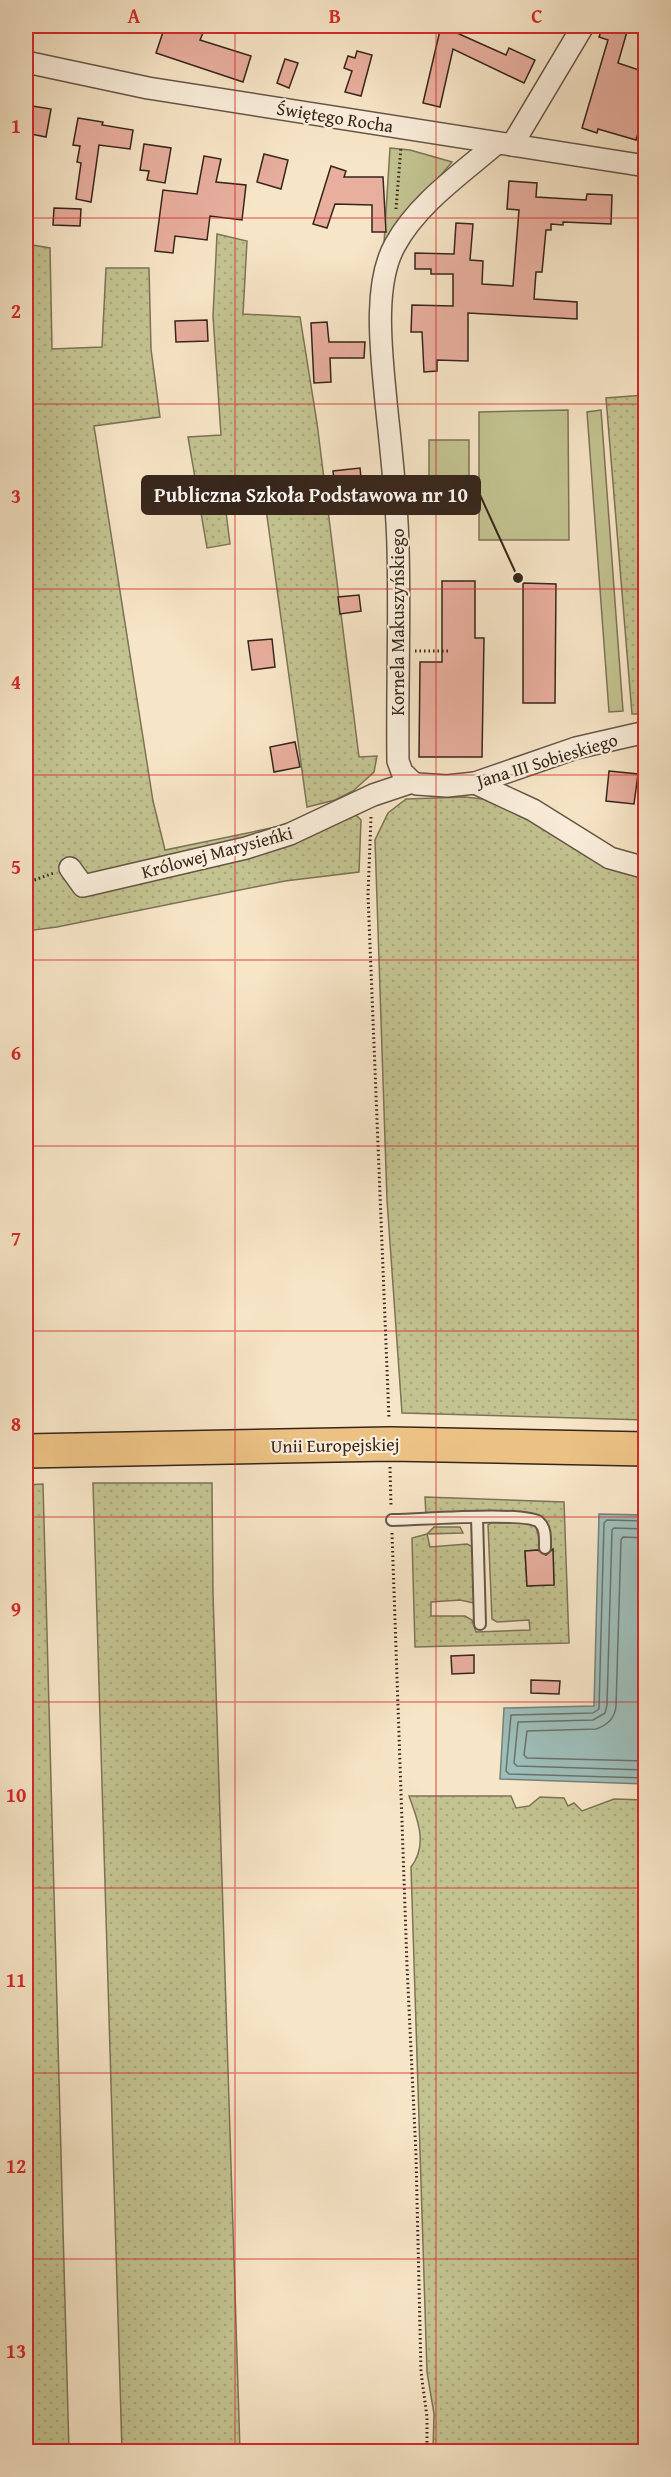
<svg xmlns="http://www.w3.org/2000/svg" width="671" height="2477" font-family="'Gentium Book Plus',serif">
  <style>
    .grass { fill: url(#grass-dots); stroke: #7c7456; stroke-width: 1.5 }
    .park { fill: #c3c391; stroke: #7c7456; stroke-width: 1.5 }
    .water { fill: #9ebeba; stroke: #74817a; stroke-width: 1.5 }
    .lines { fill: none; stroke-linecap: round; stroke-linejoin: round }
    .shore { stroke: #6a726a; stroke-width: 1.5 }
    .building { fill: #e8ae9e; stroke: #36251b; stroke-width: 1.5 }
    .lane-casing { stroke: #665546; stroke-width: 14 }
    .street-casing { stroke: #665546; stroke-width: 24 }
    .primary-casing { stroke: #36251b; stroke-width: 36 }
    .path { stroke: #36251b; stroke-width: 3; stroke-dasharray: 1.5 3; stroke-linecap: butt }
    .lane { stroke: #faeedb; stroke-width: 10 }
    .street { stroke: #faeedb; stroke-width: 21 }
    .primary { stroke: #ecc284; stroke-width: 33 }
    .grid { fill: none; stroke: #d62828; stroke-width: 1.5; stroke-opacity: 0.55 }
    .labels { text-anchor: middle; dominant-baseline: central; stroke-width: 4.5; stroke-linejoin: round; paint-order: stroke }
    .street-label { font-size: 18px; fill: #36251b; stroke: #faeedb }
    .leader { fill: none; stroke: #36251b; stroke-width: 2 }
    .callout-dot { fill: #36251b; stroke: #faeedb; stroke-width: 2 }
    .callout { fill: #36251b; stroke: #36251b; stroke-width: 2 }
    .callout-label { font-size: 20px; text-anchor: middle; font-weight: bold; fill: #fff }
    .neatline { fill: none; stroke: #d62828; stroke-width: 2 }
    .grid-label { font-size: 20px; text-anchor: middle; font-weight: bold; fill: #d62828 }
  </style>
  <defs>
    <pattern id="grass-dots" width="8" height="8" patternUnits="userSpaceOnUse" patternTransform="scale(1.5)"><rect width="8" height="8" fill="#c3c391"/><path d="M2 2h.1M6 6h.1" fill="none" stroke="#a8a77c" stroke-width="1.8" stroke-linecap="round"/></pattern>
  </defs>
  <rect width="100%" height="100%" fill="#f7e5c7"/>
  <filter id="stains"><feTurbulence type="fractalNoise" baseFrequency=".00333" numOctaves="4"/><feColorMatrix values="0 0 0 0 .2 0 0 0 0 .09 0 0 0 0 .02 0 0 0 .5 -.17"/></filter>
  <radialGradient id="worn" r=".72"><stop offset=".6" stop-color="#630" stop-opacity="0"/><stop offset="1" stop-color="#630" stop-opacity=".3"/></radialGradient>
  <g class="grass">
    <path d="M217 234 247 241 243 314 300 317 317 423 359 757 377 756 374 772 353 791 335 800 307 807 266 509 226 512 230 544 207 548 188 437 221 435 213 316Z"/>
    <path d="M26 244 50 248 52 349 102 347 106 268H149L151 349 160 417 94 426 153 801 165 850 334 815H356L361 820 359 872 285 881 57 927 26 931Z"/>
    <path d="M645 395 646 714H632L606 398Z"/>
    <path d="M465 797 500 801 645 877V1420L402 1413 387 1200 375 840 388 813 406 799Z"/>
    <path d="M93 1483H212L213 1594 240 2451H122Z"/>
    <path d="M43 1484 69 2452 26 2451V1485Z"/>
    <path d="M425 1497 564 1502 569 1643 415 1647 412 1538 427 1534 434 1527H460L463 1533 427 1534 430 1547 467 1544 473 1547 474 1603 460 1600 431 1602V1616H465L472 1620 476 1632 530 1630 529 1620 497 1622 492 1619 488 1525 491 1523H533L540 1533 541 1550 525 1551 527 1586 554 1584 553 1550 550 1549 543 1519 527 1514 426 1516Z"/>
    <path d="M409 1796H511L516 1808 529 1806 540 1797 564 1798 568 1806 574 1803 582 1811 614 1799 645 1800V2451H433L434 2414 427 2372 411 1867C428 1845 418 1820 409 1796Z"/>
  </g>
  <g class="park">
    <path d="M390 148 410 150 452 162 384 243Z"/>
    <path d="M568 410 569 540H479V412Z"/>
    <path d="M601 410 623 711 609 712 587 412Z"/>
    <rect x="429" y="440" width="40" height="74"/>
  </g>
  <path class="water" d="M599 1514 645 1515V1784L500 1779 504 1708 594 1706Z"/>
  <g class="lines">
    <g class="shore">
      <path d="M646 1521 607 1520 604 1523 599 1709 593 1713 511 1715 506 1771 509 1774 646 1778"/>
      <path d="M646 1529 614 1528 612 1530 607 1705 605 1713 593 1720 518 1722 514 1763 517 1766 646 1770"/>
      <path d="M646 1538 623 1537 621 1540 616 1706C615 1718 608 1725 596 1729L527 1731 524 1755 527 1758 646 1761"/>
    </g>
  </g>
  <g class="building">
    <path d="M177 26 189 30 190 26H206L200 40 251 56 243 82 156 53 164 29 175 32Z"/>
    <path d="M441 26H459L457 33 506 55 509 48 535 60 524 83 453 49 440 107 423 103Z"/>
    <path d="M603 26H618L628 28 618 63 645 72V111L636 140 598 129 597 133 582 128 608 40 599 37Z"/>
    <path d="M357 51 372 55 361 96 345 92 352 71 344 68 348 56 355 58Z"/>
    <path d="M285 59 298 63 289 88 277 83Z"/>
    <path d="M26 105 51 109 46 137 26 133Z"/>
    <path d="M78 118 103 122 102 125 133 130 130 149 99 145 91 202 76 199 81 163 77 162 80 146 73 145Z"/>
    <path d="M144 144 171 148 165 183 147 180 149 171 140 170Z"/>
    <path d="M264 154 288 160 281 189 257 182Z"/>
    <path d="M204 156 221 159 216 182 246 185 242 220 210 216 207 240 175 236 173 253 155 251 163 190 197 194Z"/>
    <path d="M331 166 346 171 344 177H383L386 232H372V205L335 204 327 228 313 224Z"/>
    <path d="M509 181 537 183 536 197 586 200 587 194 612 195 611 224 563 222V225L551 224V230H546L542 272H536L534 299 577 302V319L468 313V361L437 360V371L424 372 422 332H411L412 305 453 306V274H431V269H415V253L454 254 456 223 473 224 470 260 483 261 482 284 513 286 519 210 507 209Z"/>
    <path d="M54 208 81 209 80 226 53 225Z"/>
    <path d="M207 320 208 341 176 342 175 321Z"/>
    <path d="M327 322 329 342H365L364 358H330L331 382 314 383 311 323Z"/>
    <path d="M360 468 363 497 336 500 333 471Z"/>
    <path d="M442 581H475V638H484L482 757H419L420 662H442Z"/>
    <path d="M523 583 556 584 555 703H523Z"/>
    <path d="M359 595 361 611 340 614 338 597Z"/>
    <path d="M272 639 275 667 252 670 248 641Z"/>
    <path d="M295 742 300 767 274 772 270 747Z"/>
    <path d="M609 771 638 774 634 804 606 801Z"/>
    <path d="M553 1549 554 1585 527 1586 525 1551 538 1550 546 1555Z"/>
    <path d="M474 1655V1673L452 1674 451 1656Z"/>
    <path d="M531 1680 560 1681 559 1694 531 1693Z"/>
  </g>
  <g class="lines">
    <g class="lane-casing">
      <g id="lane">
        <path d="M477 1517 480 1624"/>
        <path d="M392 1520C415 1520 526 1511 539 1522 546 1528 545 1539 545 1548"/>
      </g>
    </g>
    <g class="street-casing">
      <g id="street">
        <path d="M26 62 148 88 646 166"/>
        <path d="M497 143C461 174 418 203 395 245 372 286 382 357 386 402 391 450 397 499 398 547 400 618 397 690 398 761L402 772 412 782 417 784 447 786 475 783 576 748 646 732"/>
        <path d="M512 145 583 26"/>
        <path d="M475 783 533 810 610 858 646 868"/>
        <path d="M70 868 83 886 246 848 290 834 373 795 412 782"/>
      </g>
    </g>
    <g class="primary-casing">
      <path id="primary" d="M26 1451 390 1444 646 1449"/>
    </g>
    <g class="path">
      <path d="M396 209 401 147"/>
      <path d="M415 651H451"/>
      <path d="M371 817 368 895 389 1419"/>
      <path d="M26 883 54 873"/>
      <path d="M390 1467 391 1506"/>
      <path d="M392 1533 407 1966 416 2155 421 2372 427 2417V2452"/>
    </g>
    <use href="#lane" class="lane"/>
    <use href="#street" class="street"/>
    <use href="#primary" class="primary"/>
  </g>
  <path class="grid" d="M235 26V2452M436 26V2452M26 218H646M26 404H646M26 589H646M26 775H646M26 960H646M26 1146H646M26 1331H646M26 1517H646M26 1702H646M26 1888H646M26 2073H646M26 2259H646"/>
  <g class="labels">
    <g class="street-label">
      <text transform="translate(335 117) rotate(9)">Świętego Rocha</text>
      <text transform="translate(397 622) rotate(-90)">Kornela Makuszyńskiego</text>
      <text transform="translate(547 760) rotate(-17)">Jana III Sobieskiego</text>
      <text transform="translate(217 852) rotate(-15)">Królowej Marysieńki</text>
      <text transform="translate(335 1445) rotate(-1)">Unii Europejskiej</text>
    </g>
  </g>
  <path class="leader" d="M518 578L480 495"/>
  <circle class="callout-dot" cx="518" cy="578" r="6"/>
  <rect class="callout" x="142" y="476" width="338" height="38" rx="6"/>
  <g class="callout-label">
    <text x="311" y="502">Publiczna Szkoła Podstawowa nr 10</text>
  </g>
  <rect width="671" height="2477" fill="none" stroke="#f7e5c7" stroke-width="66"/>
  <rect x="33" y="33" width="605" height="2411" class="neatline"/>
  <g class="grid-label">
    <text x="134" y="23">A</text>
    <text x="335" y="23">B</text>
    <text x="537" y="23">C</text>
    <text x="16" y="133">1</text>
    <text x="16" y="318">2</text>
    <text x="16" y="503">3</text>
    <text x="16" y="689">4</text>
    <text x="16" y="874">5</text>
    <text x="16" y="1060">6</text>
    <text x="16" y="1245">7</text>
    <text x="16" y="1431">8</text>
    <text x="16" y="1616">9</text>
    <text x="16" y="1802">10</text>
    <text x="16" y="1987">11</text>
    <text x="16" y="2173">12</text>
    <text x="16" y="2358">13</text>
  </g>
  <rect width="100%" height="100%" filter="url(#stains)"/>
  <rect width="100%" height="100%" fill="url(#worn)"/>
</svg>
